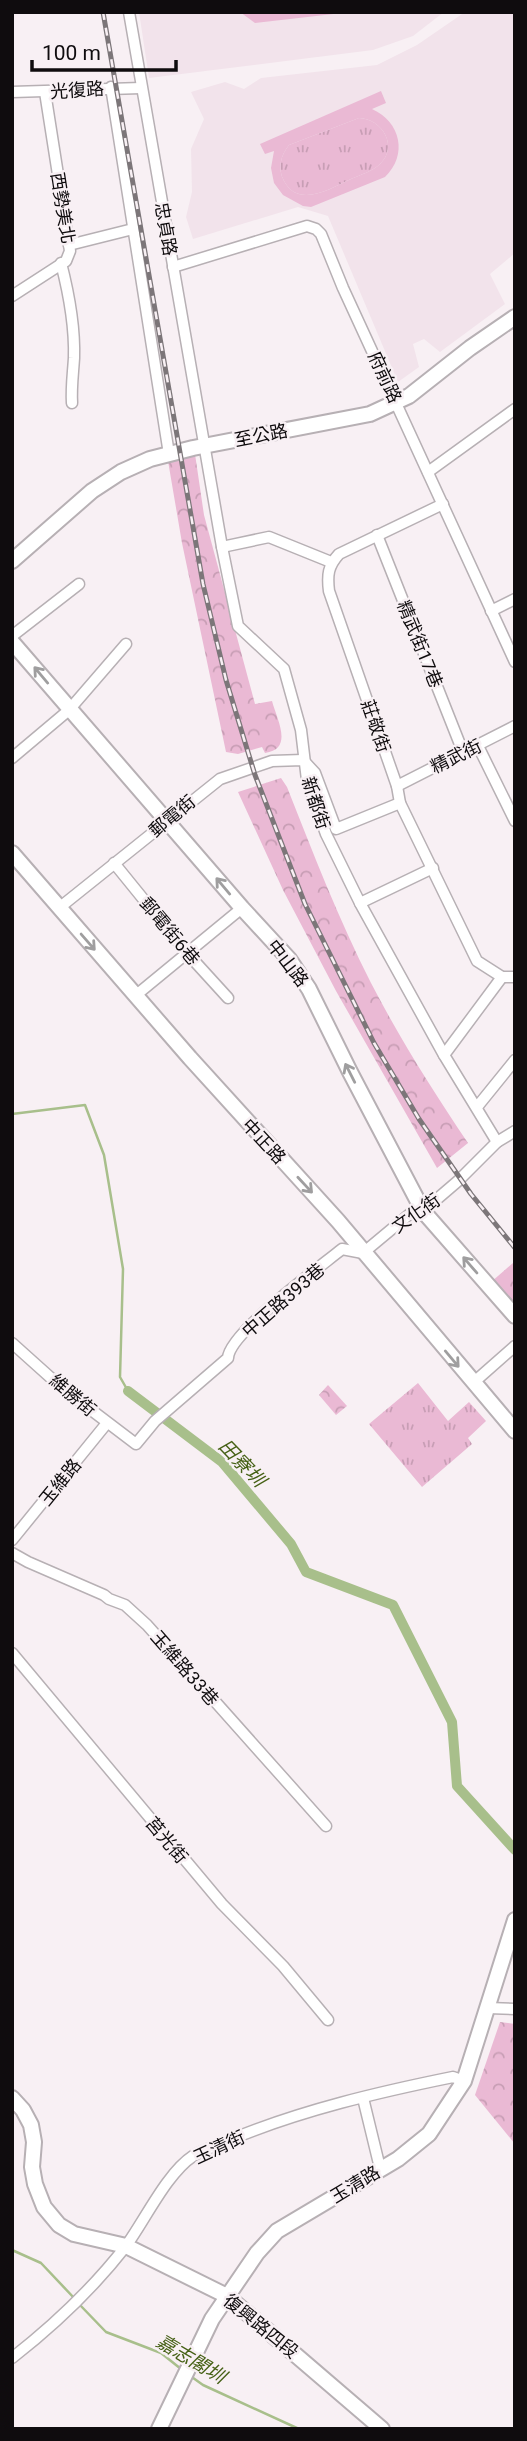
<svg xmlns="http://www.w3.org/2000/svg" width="527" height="2441" font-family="Roboto,'Noto Sans TC',sans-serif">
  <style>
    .built { fill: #f2e3eb }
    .grass { fill: url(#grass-tufts) }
    .park { fill: url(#park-crowns) }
    .pitch { fill: #eab9d4; fill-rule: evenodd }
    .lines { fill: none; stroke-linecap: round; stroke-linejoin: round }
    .stream { stroke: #a8bf8b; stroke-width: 2.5 }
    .canal { stroke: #a8bf8b; stroke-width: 10 }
    .street-casing { stroke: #b7b0b4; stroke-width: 13 }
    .secondary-casing { stroke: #b7b0b4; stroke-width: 18 }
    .street { stroke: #fff; stroke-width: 10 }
    .secondary { stroke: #fff; stroke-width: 14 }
    .rail-casing { stroke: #7c7679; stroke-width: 5 }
    .rail { stroke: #f8f0f4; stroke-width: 2.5; stroke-dasharray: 8; stroke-linecap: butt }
    .oneway { stroke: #9f9e9f }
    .labels { text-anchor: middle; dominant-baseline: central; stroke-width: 5; stroke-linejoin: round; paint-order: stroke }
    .street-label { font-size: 18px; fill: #0f0c0e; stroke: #f8f0f4 }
    .water-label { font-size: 19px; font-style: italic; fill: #466116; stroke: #f8f0f4 }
  </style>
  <defs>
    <pattern id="grass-tufts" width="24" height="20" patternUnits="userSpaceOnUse" patternTransform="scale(1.75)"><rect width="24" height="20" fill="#eab9d4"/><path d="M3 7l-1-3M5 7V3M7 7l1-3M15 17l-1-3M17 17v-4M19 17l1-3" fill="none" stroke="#c89eb5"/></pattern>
    <pattern id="park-crowns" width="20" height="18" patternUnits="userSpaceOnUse" patternTransform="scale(1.75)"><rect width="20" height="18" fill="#eab9d4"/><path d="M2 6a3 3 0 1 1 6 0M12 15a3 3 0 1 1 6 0" fill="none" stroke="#c89eb5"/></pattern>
  </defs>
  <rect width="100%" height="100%" fill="#f8f0f4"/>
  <g class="built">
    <path d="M139 12H444L413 36 373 50 149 78Z"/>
    <path d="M465 12 515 13V253L490 274 505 304 440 352 424 339 413 344 419 367 398 382 328 216 298 207 193 239 186 217 192 192 191 149 204 119 191 92 225 82 244 89 261 78 377 65 417 45Z"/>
  </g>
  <g class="grass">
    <path d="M359 118C382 119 399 146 380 164 373 171 360 175 351 179 331 188 299 209 284 181 277 168 281 155 289 145Z"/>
    <path d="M418 1383 448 1421 469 1402 486 1421 468 1438 472 1444 422 1487 369 1424Z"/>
  </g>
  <g class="park">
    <path d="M195 454 204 515 255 704 272 701C277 720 294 749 265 753L262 747 238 754 226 752 182 543 168 461Z"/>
    <path d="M281 778 287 787C313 853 339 920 371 983 400 1039 433 1091 468 1143L437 1168 336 991 283 890 238 792Z"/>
    <path d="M513 1263 515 1265V1308L491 1282Z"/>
    <path d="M328 1385 347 1406 336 1415 319 1395Z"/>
    <path d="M500 2022 515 2024V2144L475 2095Z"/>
  </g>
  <g class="pitch">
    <path d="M240 12H351L255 23Z"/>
    <path d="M381 91 386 103 372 109C401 122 408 155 385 177L311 207 303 206 283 195 274 183 271 168 274 151 265 154 260 144ZM359 118C382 119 399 146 380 164 373 171 360 175 351 179 331 188 299 209 284 181 277 168 281 155 289 145Z"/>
  </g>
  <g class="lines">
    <g class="stream">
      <path d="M12 1114 85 1105 104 1155 123 1269 120 1377 128 1391"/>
      <path d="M12 2250 41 2263 75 2299"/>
      <path d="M79 2304 106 2332 161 2353 181 2369"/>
      <path d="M189 2375 203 2385 299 2429"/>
    </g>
    <path class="canal" d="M128 1391 222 1462 291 1544 306 1572 393 1605 452 1722 457 1786 515 1850"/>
    <g class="street-casing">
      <g id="street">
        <path d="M129 12 222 547 238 626 284 669 301 730 307 780 326 834 360 903 444 1055 497 1142"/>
        <path d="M111 87 169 454"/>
        <path d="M12 92 141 88"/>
        <path d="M69 245 133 229"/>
        <path d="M61 263C69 294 75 326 74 358 73 374 71 388 72 403"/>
        <path d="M173 267 307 226 316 229 321 234 343 288 515 662"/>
        <path d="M12 296 66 261 70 251 45 92"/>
        <path d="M428 472 515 409"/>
        <path d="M443 504 339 554C328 566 327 575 329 591L397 786 400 803 477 961 502 977H515"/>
        <path d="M377 535 463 752"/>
        <path d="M222 547 269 537 331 562"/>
        <path d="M491 611 515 599"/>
        <path d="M12 636 79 584"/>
        <path d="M478 746 515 821"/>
        <path d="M12 758 69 710 126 644"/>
        <path d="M397 786 515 726"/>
        <path d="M114 863 187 953 228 998"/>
        <path d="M360 903 433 868"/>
        <path d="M59 908 220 779 272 761 303 760 315 773 336 829 400 803"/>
        <path d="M135 996 242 908"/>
        <path d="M444 1055 502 977"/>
        <path d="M477 1107 515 1060"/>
        <path d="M12 1343 61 1387 136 1444 155 1421 228 1358C229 1333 320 1267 342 1249L363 1253 411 1213 423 1211 458 1181 497 1142 515 1131"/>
        <path d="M473 1383 515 1346"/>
        <path d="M12 1540 107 1423"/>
        <path d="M12 1553 28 1562 104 1595 109 1599 125 1605 147 1625 326 1826"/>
        <path d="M12 1653 222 1904 283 1966 328 2020"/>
        <path d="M488 2008 515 2009"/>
        <path d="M363 2098 380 2168"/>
        <path d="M12 2358C53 2326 94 2287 126 2246 145 2220 167 2173 193 2156 204 2149 220 2145 232 2139 302 2110 379 2092 453 2077L464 2081"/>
      </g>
    </g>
    <g class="secondary-casing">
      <g id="secondary">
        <path d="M12 561 92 491 121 472 150 459 193 448 370 414 409 396 470 348 515 317"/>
        <path d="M12 642 242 908 289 959 309 989 350 1072 423 1211 515 1316"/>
        <path d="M12 853 190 1058 338 1221 515 1431"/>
        <path d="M12 2098 23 2110 31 2125 34 2142 32 2167 35 2184 44 2207 59 2225 74 2234 126 2246 227 2296 382 2429"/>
        <path d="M159 2429 212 2319 257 2253 277 2231 398 2159 429 2134 464 2081 515 1920"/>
      </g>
    </g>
    <use href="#street" class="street"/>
    <use href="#secondary" class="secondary"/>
    <g class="rail-casing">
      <path id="rail" d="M103 12 203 584 226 680 255 775 305 904 374 1043 419 1119 471 1194 515 1248"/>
    </g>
    <use href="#rail" class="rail"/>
  </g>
  <defs><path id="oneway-shaft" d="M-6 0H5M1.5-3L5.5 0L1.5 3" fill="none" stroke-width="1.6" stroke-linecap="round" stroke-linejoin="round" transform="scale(1.75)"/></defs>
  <g class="oneway">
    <use href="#oneway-shaft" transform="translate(41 675) rotate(-130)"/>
    <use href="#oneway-shaft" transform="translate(223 886) rotate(-130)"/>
    <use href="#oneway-shaft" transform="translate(88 942) rotate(49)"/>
    <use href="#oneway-shaft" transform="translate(350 1073) rotate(-117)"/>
    <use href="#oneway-shaft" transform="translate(305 1185) rotate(47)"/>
    <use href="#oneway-shaft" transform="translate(470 1265) rotate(-131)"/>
    <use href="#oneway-shaft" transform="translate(452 1359) rotate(50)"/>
  </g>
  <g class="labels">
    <g class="street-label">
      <text transform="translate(77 90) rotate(-4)">光復路</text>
      <text transform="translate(63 208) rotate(81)">西勢美北</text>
      <text transform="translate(166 229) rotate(80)">忠貞路</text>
      <text transform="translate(385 377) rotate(65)">府前路</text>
      <text transform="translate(261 435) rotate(-11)">至公路</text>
      <text transform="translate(420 644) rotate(68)">精武街17巷</text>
      <text transform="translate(376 726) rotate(71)">莊敬街</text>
      <text transform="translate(456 756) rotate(-26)">精武街</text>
      <text transform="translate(316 803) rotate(72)">新都街</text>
      <text transform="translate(172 816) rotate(-40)">郵電街</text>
      <text transform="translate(170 931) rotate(50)">郵電街6巷</text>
      <text transform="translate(288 963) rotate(52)">中山路</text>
      <text transform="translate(264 1141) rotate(47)">中正路</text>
      <text transform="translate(416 1213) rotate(-35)">文化街</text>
      <text transform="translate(283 1300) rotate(-41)">中正路393巷</text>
      <text transform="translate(73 1395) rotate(40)">維勝街</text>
      <text transform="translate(60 1482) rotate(-51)">玉維路</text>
      <text transform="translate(185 1668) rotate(49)">玉維路33巷</text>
      <text transform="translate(167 1840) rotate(50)">莒光街</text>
      <text transform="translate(219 2147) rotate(-25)">玉清街</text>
      <text transform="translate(355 2184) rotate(-31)">玉清路</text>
      <text transform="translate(261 2326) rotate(39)">復興路四段</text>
    </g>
    <g class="water-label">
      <text transform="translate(242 1463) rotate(46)">田寮圳</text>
      <text transform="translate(191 2359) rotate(31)">嘉志閣圳</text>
    </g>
  </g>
  <rect width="527" height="2441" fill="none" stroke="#0f0c0e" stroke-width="28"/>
  <path d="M32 60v10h144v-10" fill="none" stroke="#0f0c0e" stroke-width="3.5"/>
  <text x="42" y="60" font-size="21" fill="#0f0c0e" stroke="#f8f0f4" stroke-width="5" paint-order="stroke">100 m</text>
</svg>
